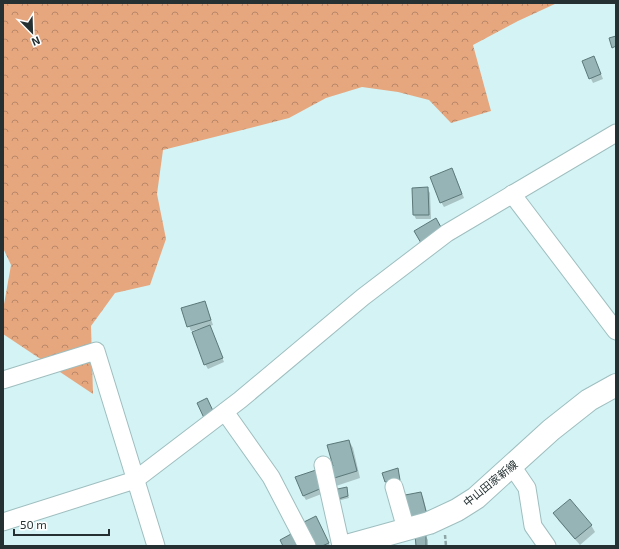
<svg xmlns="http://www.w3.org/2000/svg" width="619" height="549" font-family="'Exo 2','Noto Sans JP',sans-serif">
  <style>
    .forest { fill: url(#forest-crowns) }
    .shadow { fill: #0003 }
    .building { fill: #96b4b5; stroke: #5c7879 }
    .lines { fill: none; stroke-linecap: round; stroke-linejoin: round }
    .minor-casing { stroke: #9fbebf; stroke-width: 19 }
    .major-casing { stroke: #9fbebf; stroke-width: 24 }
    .path { stroke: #8ca4a5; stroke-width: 2.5; stroke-dasharray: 4 2; stroke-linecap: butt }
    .minor { stroke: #fff; stroke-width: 17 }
    .major { stroke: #fff; stroke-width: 22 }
    .labels { text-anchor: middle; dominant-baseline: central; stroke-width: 3.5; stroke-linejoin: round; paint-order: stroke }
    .street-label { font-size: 11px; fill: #243031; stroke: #fff }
  </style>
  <defs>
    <pattern id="forest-crowns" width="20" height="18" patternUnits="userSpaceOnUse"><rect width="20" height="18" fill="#e6a77f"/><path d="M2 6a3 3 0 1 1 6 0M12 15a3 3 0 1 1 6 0" fill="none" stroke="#ba8869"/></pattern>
  </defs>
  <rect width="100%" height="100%" fill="#d4f3f5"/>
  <path class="forest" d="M3 3H557L518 21 473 45 491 111 451 123 429 100 398 92 362 87 326 98 289 118 163 150 157 194 166 239 150 285 115 293 91 326 93 394 3 334V310L11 265 3 248Z"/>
  <g class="shadow">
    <path d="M583 62H596L603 79 593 83Z"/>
    <path d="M454 173 464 198 444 207 441 202Z"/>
    <path d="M427 188 430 193 431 219H416L414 215Z"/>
    <path d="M205 302 213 325 209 326 224 362 208 369 205 364 202 328 191 331 183 309Z"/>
    <path d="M349 441 353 448 360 478 336 486 332 479 334 467Z"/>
    <path d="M316 471 324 493 306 500 303 495Z"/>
    <path d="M346 488 349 498 337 501Z"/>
    <path d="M421 493 423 497 429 520H407Z"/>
    <path d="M554 513 591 525 595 532 580 545 558 520Z"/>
    <path d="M318 522 330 546H317Z"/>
    <path d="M425 535 428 540V546H417Z"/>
  </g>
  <g class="building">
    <path d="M616 36V46L612 48 609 38Z"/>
    <path d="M594 56 601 74 589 79 582 61Z"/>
    <path d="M452 168 462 194 440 203 430 177Z"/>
    <path d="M428 187 429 215H413L412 188Z"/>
    <path d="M436 218 443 231 421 243 414 231Z"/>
    <path d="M205 301 211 320 187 327 181 308Z"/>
    <path d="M210 325 223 358 204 365 192 332Z"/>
    <path d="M207 398 214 413 204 418 197 403Z"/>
    <path d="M349 440 357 471 331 479 329 468 333 466 327 445Z"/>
    <path d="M398 468 400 480 385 482 382 473Z"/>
    <path d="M316 470 322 488 303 496 295 477Z"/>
    <path d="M347 487 348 496 335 500 333 490Z"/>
    <path d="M421 492 427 515 407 521 400 496Z"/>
    <path d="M570 499 592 525 575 539 553 513Z"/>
    <path d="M316 516 329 543 322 546H315L304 522Z"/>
    <path d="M291 534 297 546H283L280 540Z"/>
    <path d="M426 534V546H416L415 535Z"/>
  </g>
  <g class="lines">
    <g class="minor-casing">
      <g id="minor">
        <path d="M512 194 616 331"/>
        <path d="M3 380 96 351 156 546"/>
        <path d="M225 412 271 477 307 546"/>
        <path d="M323 465 341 546"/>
        <path d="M512 466 527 488 533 526 547 546"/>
        <path d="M394 487 406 529"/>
        <path d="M3 522 135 480 240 400 363 297 447 233 616 133"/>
      </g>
    </g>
    <g class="major-casing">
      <path id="major" d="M346 546 429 523 457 510 476 498 551 430 589 400 616 385"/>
    </g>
    <path class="path" d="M445 535 446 546"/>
    <use href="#minor" class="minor"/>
    <use href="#major" class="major"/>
  </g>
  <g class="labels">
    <g class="street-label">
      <text transform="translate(490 483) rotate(-39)">中山田家新線</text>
    </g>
  </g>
  <rect width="619" height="549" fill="none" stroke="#243031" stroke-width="8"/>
  <g transform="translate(32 32) rotate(157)" stroke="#ffffff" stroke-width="3" paint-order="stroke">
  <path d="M0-3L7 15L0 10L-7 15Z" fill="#243031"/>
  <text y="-6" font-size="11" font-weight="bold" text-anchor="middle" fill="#243031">N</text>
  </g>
  <path d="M14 529v6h95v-6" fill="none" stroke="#243031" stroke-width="2"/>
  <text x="20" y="529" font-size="12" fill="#243031" stroke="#ffffff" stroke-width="3" paint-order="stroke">50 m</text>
</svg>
